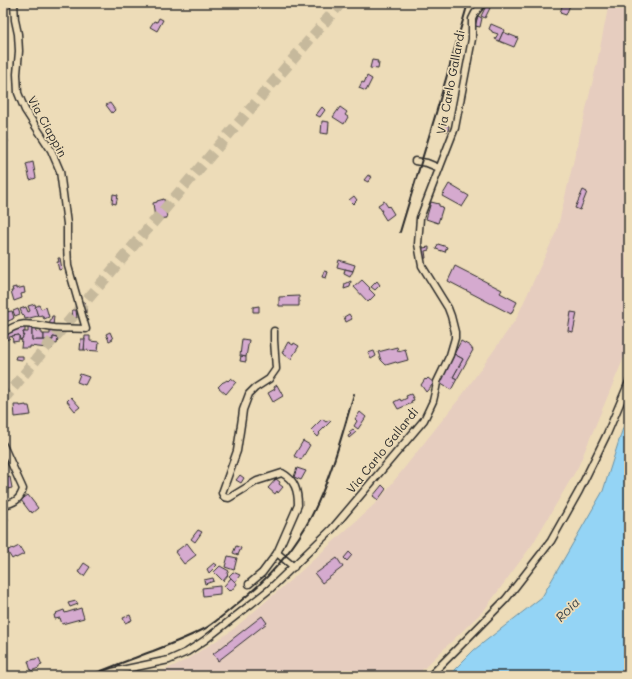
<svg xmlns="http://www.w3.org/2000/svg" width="632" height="679" font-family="Mali,sans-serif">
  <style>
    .built { fill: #e6cdbf }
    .water { fill: #94d4f5; stroke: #6a90a4 }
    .building { fill: #d5aacf; stroke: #2b2b2b }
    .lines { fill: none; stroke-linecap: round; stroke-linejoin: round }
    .motorway-tunnel { stroke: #c6b99c; stroke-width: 11; stroke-dasharray: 11 5.5; stroke-linecap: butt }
    .minor-casing { stroke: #2b2b2b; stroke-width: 9 }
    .minor { stroke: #eddcb8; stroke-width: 6 }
    .rail { stroke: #2b2b2b; stroke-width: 2 }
    .labels { text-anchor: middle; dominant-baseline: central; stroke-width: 3.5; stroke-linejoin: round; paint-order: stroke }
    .street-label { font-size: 12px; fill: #2b2b2b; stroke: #eddcb8 }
    .water-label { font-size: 13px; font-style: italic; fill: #3b4449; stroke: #eddcb8 }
  </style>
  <rect width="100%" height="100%" fill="#eddcb8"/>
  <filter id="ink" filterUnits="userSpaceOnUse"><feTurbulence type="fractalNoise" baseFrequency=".025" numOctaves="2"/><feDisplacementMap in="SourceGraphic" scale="8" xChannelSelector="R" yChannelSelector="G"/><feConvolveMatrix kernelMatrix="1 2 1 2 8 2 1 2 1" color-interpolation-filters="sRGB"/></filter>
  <g filter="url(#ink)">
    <path class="built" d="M609 3H629V338L625 355 578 467 532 545 485 609 416 676H152L184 661 230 632 300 572 378 501 463 394 516 319 557 230 597 63Z"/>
    <path class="water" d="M629 409V676H448L474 650 542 597 603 491Z"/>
    <g class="building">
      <path d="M563 3 570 5 566 15 560 13Z"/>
      <path d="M486 6 490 8 485 18 481 16Z"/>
      <path d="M478 16 482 18 480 27 475 26Z"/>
      <path d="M159 18 163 20 157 31 150 27 154 21 157 22Z"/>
      <path d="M491 24 505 30 504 32H503L499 41 495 39 498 34 492 32V31L489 29Z"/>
      <path d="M503 32 518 38 514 47 499 41Z"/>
      <path d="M372 60 378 61 377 63H379L378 69 370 68Z"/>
      <path d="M367 76 372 79 366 91 359 88 362 82 364 83Z"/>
      <path d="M36 100V106L38 111 35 112 32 106 33 102Z"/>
      <path d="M110 103 115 110 112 113 106 105Z"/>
      <path d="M322 107 325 110 320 117 316 115Z"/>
      <path d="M340 107 347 112 345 115 348 117 344 124 333 117Z"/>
      <path d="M322 121 329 122 328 134 321 133Z"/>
      <path d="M443 124 449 126 448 131 441 130Z"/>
      <path d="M3 126H5L8 142 3 143Z"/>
      <path d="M33 162 36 178 30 180 26 164Z"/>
      <path d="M368 175 372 177 368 182 364 180Z"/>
      <path d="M449 184 469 196 462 207 442 196Z"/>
      <path d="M583 190 587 192 580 210 575 208Z"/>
      <path d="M113 194 118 195 116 204 112 203Z"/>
      <path d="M354 196 357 200 353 204 349 200Z"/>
      <path d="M164 199 167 218 155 219 153 203 157 202V201Z"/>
      <path d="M384 201 388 207 389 206 394 214 386 220 381 212 382 211 378 205Z"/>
      <path d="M431 202 439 204V206L443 207 438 223 426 219Z"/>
      <path d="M438 244 447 247 445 252 436 249Z"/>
      <path d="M420 246H423V248L429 247V250L425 251 426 258 422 259Z"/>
      <path d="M58 258H60L62 269 59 270 57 262H59Z"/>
      <path d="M339 260 355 265 353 271 337 267Z"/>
      <path d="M455 266 502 290 500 293 517 302 511 314 448 281Z"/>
      <path d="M345 269 353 271 350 277 344 274Z"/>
      <path d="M324 271 328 272 326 278 322 277Z"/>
      <path d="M362 280 370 288 369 289 375 295 368 302 354 287Z"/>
      <path d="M351 281 350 287 344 289 345 284Z"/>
      <path d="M377 281 380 285 375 290 371 287Z"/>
      <path d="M16 287V289L24 287 25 293 21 294 22 298 14 301 11 291H13L12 288Z"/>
      <path d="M299 296V306H279V297Z"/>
      <path d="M80 302H85V307H86V313L83 312Z"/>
      <path d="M35 304 38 316 25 319 24 315 23 316 20 309 26 307 28 312 30 311 28 306Z"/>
      <path d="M39 305 41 309 46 307 49 317 44 319 42 315 38 316 35 307Z"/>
      <path d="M259 306V312H253V307Z"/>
      <path d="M5 307 6 312 12 311 14 318H13V319L6 322 5 319H3V308Z"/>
      <path d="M18 309 20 314 15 316 13 311Z"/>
      <path d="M72 310H76L77 318H73Z"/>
      <path d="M571 312 577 313 573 332 568 331Z"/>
      <path d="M349 314 352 319 346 322 344 317Z"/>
      <path d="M52 316H54L53 326 49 325Z"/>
      <path d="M25 326V332H23L24 335 22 339 20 340 19 335 9 337 10 338 7 340 5 335 16 327Z"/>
      <path d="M28 327H32V340H48L47 348 30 346V348H21L22 340H20L22 339 24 335 23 332H28Z"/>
      <path d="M32 327H36V331L42 332V334H44V340H32Z"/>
      <path d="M50 330 61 331 60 338 53 337V340H44V334H50Z"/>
      <path d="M110 332 113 339 109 341 106 334Z"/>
      <path d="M19 335V341L13 342 12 336Z"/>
      <path d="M85 336H90V341L99 342 98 351 84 350Z"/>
      <path d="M53 337 58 338 57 344 53 343 52 349 47 348 48 340H53Z"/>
      <path d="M81 339H85L84 350H80Z"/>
      <path d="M242 339 249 340 246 357 240 356Z"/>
      <path d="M461 341 470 346 473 350 457 379 453 377 463 359 454 354Z"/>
      <path d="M288 342 293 345 294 343 299 346 291 359 282 353Z"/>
      <path d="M397 347 398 351 405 349 408 360 397 363 396 362 386 365 381 360 378 352Z"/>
      <path d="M374 351 376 356 371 359 368 353Z"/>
      <path d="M454 354 463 359 453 377 457 379 451 390 438 382Z"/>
      <path d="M16 356H23V360L15 359Z"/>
      <path d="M241 356 246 357V362L240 361Z"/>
      <path d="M80 374 89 377 85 385 77 382Z"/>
      <path d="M231 378 236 382 226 394 218 387 223 382H224L227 380 228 381Z"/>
      <path d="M428 378 434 383 426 392 421 385 425 379 426 380Z"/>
      <path d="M277 385 283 396 273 402 268 393 275 389 274 387Z"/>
      <path d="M411 394 414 400 411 401 412 403 398 409 394 402 400 399 401 401 407 398 406 396Z"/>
      <path d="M71 397 80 407 75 411 67 401Z"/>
      <path d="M14 405H20V406L26 405V406H29L31 415 15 417Z"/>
      <path d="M360 412 366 417 358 429 354 426 357 421 355 419Z"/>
      <path d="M322 419 326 422 329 420 331 421 319 433 320 434 318 437 311 430Z"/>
      <path d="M353 429 356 432 349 438 348 436 351 434 349 432Z"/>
      <path d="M303 441 310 445 301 460 294 456Z"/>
      <path d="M297 468 306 471 301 480 294 477Z"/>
      <path d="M240 475 244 478 241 483 236 480Z"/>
      <path d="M10 477 12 488 3 490V479Z"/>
      <path d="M276 479 280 482 279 484 283 487 278 493 277 491 275 494 268 488Z"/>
      <path d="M382 485 386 489 378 500 373 496Z"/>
      <path d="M28 495 38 508 32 513 31 511 30 512 21 500Z"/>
      <path d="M3 511H6L8 520 3 521Z"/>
      <path d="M198 530 202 532 195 542 191 539Z"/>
      <path d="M187 543 196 555 184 564 175 552Z"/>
      <path d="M19 546 24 554 16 558 15 557 12 559 7 551 12 548 13 549Z"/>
      <path d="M236 546 241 548 238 555 233 553Z"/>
      <path d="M349 552 352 555 347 561 344 558Z"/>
      <path d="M228 556 237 558 234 570 225 567Z"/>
      <path d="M337 558 343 567 322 583 315 574Z"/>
      <path d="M84 563 90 567 84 576 78 572Z"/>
      <path d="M214 563 217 565 209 573 207 569Z"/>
      <path d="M220 566 229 571 227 574 228 575 223 581 214 572Z"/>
      <path d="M233 572 240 575 235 582 229 576Z"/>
      <path d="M213 578 214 581 205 584 204 580Z"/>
      <path d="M231 578 235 582V581L237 584 231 591 230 590 229 591 224 586Z"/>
      <path d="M220 586V594L203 596 202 588Z"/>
      <path d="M76 601 78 604 70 607 68 603Z"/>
      <path d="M81 608 84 618 62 624 60 618 55 619 54 615 57 614 56 613 64 610 65 613Z"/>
      <path d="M130 615 132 620 125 623 123 618Z"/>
      <path d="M262 616 267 623 218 661 213 654Z"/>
      <path d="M39 658 42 665 39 666V668L31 671 28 661Z"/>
    </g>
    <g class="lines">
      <path class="motorway-tunnel" d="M3 400 39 356 341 3"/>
      <g class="minor-casing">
        <g id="minor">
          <path d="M415 161 427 163 439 168"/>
          <path d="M3 333C24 319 32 325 54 328 65 329 75 328 86 329L68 266 67 244V224L60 171 51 150 25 110 18 93 17 74 19 51 18 34 15 20 14 3"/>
          <path d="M3 445 23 489C20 500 14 503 3 505"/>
          <path d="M277 553 294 567"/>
          <path d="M249 584 262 573 277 553 298 505C298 491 295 480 282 473L257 481 229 498 224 497 222 493 237 451 242 418 243 410 249 394 255 388 269 379 276 369 274 340V331"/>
          <path d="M101 676 112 672 169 660 187 652 205 640 246 608 270 589 332 529 424 420 433 401 436 388 437 382 450 355 455 338V332L451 316 448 308 422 266 418 244 420 218 455 128 472 39V19L475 13 483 3"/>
          <path d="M430 676 457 649 506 599 551 541 579 491 607 434 629 382"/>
        </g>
      </g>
      <use href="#minor" class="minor"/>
      <g class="rail">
        <path d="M400 232 436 113 468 3"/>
        <path d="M88 676C109 668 131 659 153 651 171 644 189 637 206 628 217 621 227 612 237 604 267 580 293 551 311 517 331 478 342 435 354 394"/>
      </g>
    </g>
  </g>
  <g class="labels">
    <g class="street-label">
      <text transform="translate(450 82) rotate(-79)">Via Carlo Gallardi</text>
      <text transform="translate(48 126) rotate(61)">Via Ciappin</text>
      <text transform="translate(382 450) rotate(-51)">Via Carlo Gallardi</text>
    </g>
    <g class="water-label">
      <text transform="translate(567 609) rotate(-45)">Roia</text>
    </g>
  </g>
  <rect width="632" height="679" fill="none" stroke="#eddcb8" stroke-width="16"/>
  <rect x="8" y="8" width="616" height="663" fill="none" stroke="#2b2b2b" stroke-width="1.5" filter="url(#ink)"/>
</svg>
